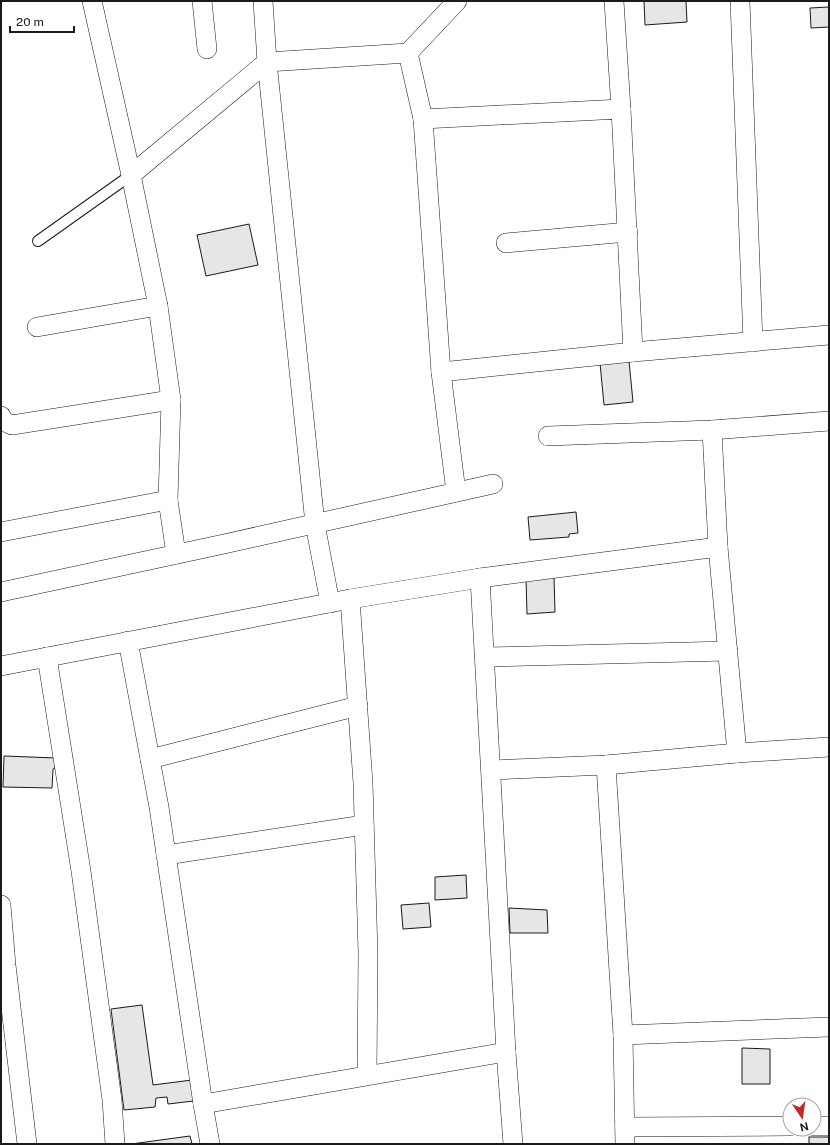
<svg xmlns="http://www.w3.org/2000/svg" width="830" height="1145" font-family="'Public Sans',sans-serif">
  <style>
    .building { fill: #e6e6e6; stroke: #1a1a1a }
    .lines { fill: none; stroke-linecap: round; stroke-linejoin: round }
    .service-casing { stroke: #1a1a1a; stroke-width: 12 }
    .minor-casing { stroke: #1a1a1a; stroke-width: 20 }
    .service { stroke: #fff; stroke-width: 10 }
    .minor { stroke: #fff; stroke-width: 19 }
  </style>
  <rect width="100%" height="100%" fill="#fff"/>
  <g class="building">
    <path d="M644 1H686L687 22 645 25Z"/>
    <path d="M829 7V27L811 28 810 8Z"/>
    <path d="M249 224 258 265 206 276 197 235Z"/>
    <path d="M629 361 633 402 604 405 600 363Z"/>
    <path d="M576 512 578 533 569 534V537L530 540 528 517Z"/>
    <path d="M554 577 555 612 527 614 526 578Z"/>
    <path d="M4 756 56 758 55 768 53 769 52 788 3 787Z"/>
    <path d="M466 875 467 898 435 900V877Z"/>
    <path d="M429 903 431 927 403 929 401 905Z"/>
    <path d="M509 908 547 910 548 933H510Z"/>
    <path d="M142 1005 153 1085 192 1080 194 1101 168 1104 167 1097 156 1098 155 1107 124 1110 111 1009Z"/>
    <path d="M742 1048 770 1049V1084H742Z"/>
    <path d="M190 1136 192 1144H131Z"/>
    <rect x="809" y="1137" width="20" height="7"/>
  </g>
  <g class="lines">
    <g class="service-casing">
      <path id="service" d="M38 241 131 175"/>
    </g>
    <g class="minor-casing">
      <g id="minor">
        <path d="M92 1 131 175 158 306 171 400 168 500 176 554"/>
        <path d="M202 1 207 49"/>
        <path d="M263 1 267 62 315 524 330 603"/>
        <path d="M614 1 621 109"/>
        <path d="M740 1 753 342"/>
        <path d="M408 53 423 119"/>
        <path d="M131 175 267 62 408 53 457 1"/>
        <path d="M506 243 628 232"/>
        <path d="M37 327 158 306"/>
        <path d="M441 372 423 119 621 109 633 352"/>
        <path d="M1 416 3 421 12 425 171 400"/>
        <path d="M712 430 718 547"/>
        <path d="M548 436 712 430 829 421"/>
        <path d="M456 492 441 372 633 352 829 335"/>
        <path d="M1 532 168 500"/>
        <path d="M480 578 718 547 737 753 606 765 492 770"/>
        <path d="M1 592 224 544 493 484"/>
        <path d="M350 599 363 783 368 953 367 1075"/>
        <path d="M128 641 159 807 203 1104 506 1052"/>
        <path d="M47 657 81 871 112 1100 115 1144"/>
        <path d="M485 657 728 651"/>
        <path d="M1 666 350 599 480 578 506 1052 513 1144"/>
        <path d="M737 753 829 747"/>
        <path d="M150 759 358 706"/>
        <path d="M606 765 623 1035"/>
        <path d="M166 855 364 825"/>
        <path d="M1 905 6 965 27 1144"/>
        <path d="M203 1104 210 1144"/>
        <path d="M814 1126H829"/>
        <path d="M625 1127 790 1126"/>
        <path d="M625 1144 623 1035 829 1027"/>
      </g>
    </g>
    <use href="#service" class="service"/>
    <use href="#minor" class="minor"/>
  </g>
  <rect width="830" height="1145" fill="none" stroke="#1a1a1a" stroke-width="4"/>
  <g transform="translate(802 1117) rotate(167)"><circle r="19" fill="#ffffff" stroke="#a3a3a3"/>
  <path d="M0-3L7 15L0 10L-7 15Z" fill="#c62828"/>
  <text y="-6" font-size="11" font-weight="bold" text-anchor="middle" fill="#1a1a1a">N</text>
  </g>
  <path d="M10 26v6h64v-6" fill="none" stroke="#1a1a1a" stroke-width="2"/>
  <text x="16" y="26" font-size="12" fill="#1a1a1a" stroke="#ffffff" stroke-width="3" paint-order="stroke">20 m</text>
</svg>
